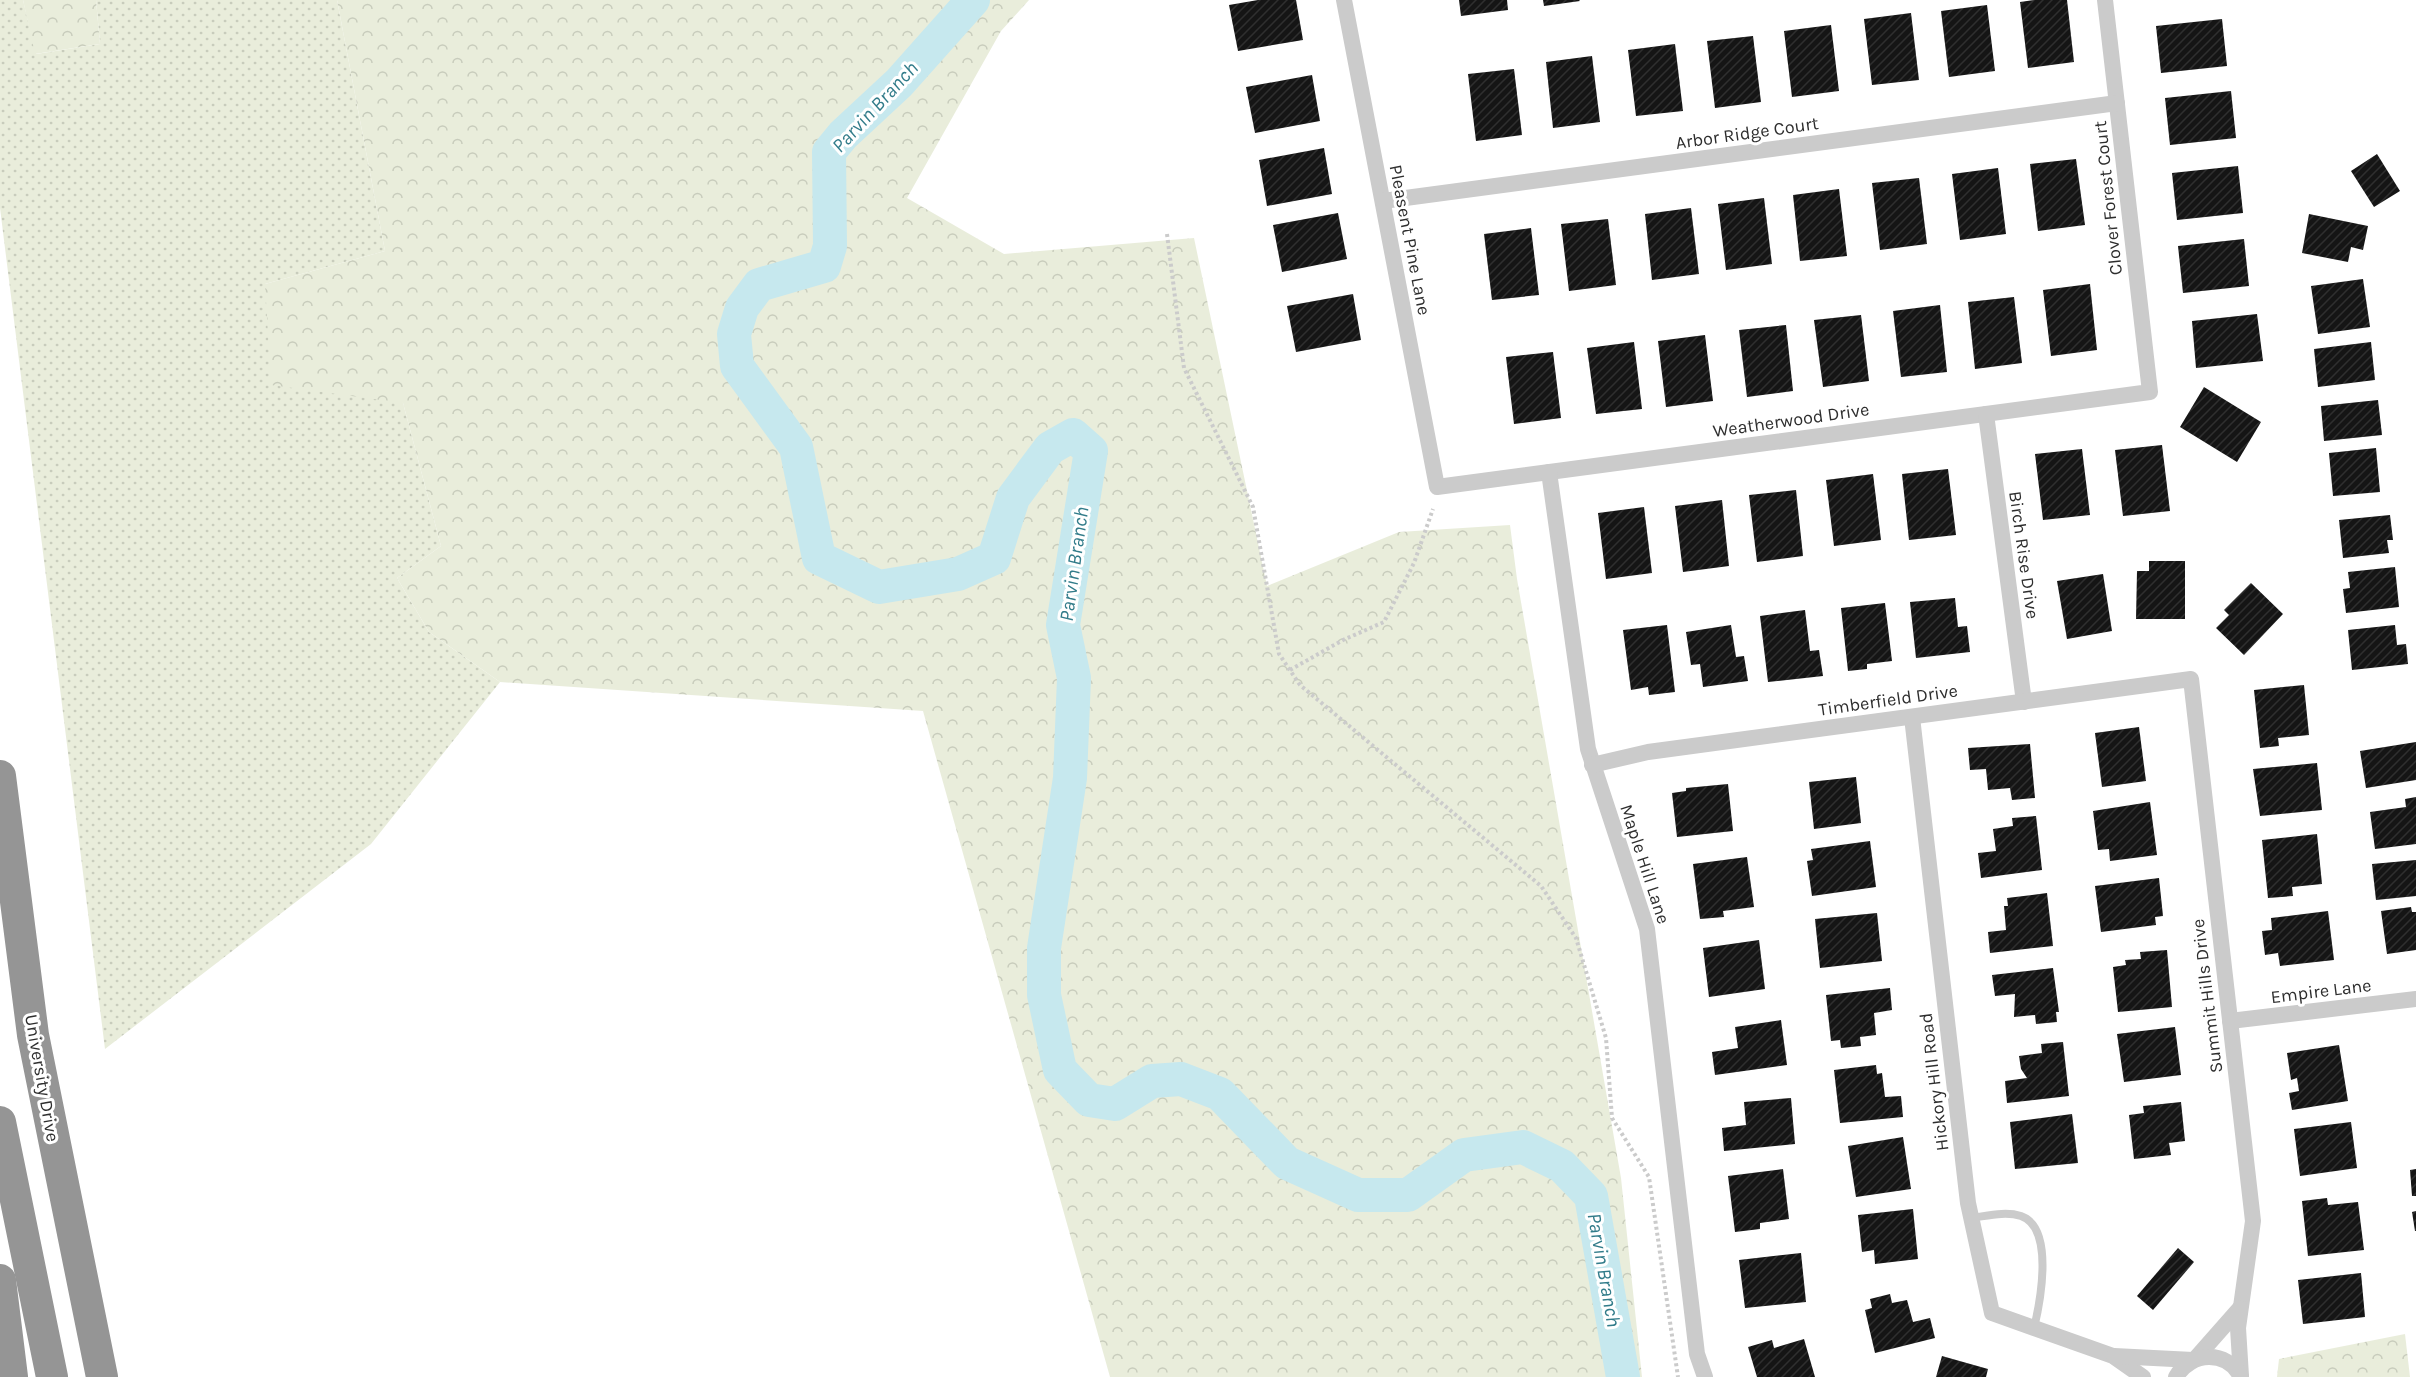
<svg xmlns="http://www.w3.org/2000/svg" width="2416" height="1377" font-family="Karla,sans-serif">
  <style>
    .grass { fill: url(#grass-dots) }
    .forest { fill: url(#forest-crowns) }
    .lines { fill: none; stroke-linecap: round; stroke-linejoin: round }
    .river { stroke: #c6e8ee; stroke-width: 34 }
    .building { fill: url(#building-hatch) }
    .path { stroke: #cbcbcb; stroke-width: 4; stroke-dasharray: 3 3; stroke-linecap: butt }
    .lane { stroke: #cbcbcb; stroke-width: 8 }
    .street { stroke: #cbcbcb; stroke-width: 16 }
    .highway { stroke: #959595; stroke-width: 32 }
    .labels { text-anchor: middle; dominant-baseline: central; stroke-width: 6; stroke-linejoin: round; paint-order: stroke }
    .street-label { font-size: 18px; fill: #2e2e2e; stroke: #fff }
    .water-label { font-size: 20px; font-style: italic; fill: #327c8a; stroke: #fff }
  </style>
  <defs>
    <pattern id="grass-dots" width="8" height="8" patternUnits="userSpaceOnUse" patternTransform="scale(1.5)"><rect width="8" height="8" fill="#e9eddb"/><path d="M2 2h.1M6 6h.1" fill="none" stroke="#c8ccbc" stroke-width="1.8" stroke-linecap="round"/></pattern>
    <pattern id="forest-crowns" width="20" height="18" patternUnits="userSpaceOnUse" patternTransform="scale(1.5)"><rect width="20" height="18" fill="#e9eddb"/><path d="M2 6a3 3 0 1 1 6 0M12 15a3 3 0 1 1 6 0" fill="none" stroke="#c8ccbc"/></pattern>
    <pattern id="building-hatch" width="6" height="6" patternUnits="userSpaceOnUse" patternTransform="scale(1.5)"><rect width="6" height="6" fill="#151515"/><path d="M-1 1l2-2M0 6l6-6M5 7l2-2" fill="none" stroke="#2f2f2f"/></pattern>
  </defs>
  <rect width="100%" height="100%" fill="#fff"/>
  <path class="grass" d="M0 0H23L36 54 100 44 96 0H337L385 251 265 284 403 403 441 546 397 578 429 632 500 682 371 844 105 1049 0 208Z"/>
  <g class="forest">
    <path d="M23 0H96L100 44 35 54Z"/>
    <path d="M337 0H1029L1001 31 907 198 1004 254 1194 238 1267 586 1399 532 1510 525 1517 579 1621 1178 1642 1377H1110L923 711 500 682 429 632 397 578 441 546 403 403 271 385 265 284 385 251Z"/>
    <path d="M2405 1334 2410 1377H2277L2279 1359Z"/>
  </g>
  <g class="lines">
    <path class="river" d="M973 0 899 83 843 135 829 152 830 246 824 266 759 285 742 308 734 334 737 366 796 447 819 558 879 587 958 574 994 558 1013 498 1050 448 1073 435 1091 451 1063 625 1074 678 1070 778 1044 948V995L1060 1070 1089 1100 1115 1104 1152 1081 1181 1079 1220 1094 1287 1163 1358 1195H1408L1464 1155 1523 1147 1562 1166 1591 1196 1623 1377"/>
  </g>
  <g class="building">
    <path d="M1258 0H1296L1303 40 1238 51 1229 5Z"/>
    <path d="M1459 0H1507L1508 10 1461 16Z"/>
    <path d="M1543 0H1579L1580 1 1544 6Z"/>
    <path d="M2034 0H2067L2074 62 2028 68 2020 2Z"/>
    <path d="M1987 5 1995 71 1949 77 1941 11Z"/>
    <path d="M1911 13 1919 80 1872 85 1864 19Z"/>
    <path d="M2222 19 2227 66 2161 73 2156 26Z"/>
    <path d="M1831 25 1839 91 1792 97 1784 31Z"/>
    <path d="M1753 36 1761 102 1715 108 1707 41Z"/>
    <path d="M1675 44 1683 111 1636 116 1628 50Z"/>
    <path d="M1592 56 1600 122 1553 128 1546 62Z"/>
    <path d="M1514 69 1522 135 1476 141 1468 74Z"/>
    <path d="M1312 75 1320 121 1255 133 1246 87Z"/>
    <path d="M2231 91 2236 138 2170 145 2165 98Z"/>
    <path d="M1324 148 1332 194 1267 206 1259 160Z"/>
    <path d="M2377 154 2400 191 2374 207 2351 171Z"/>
    <path d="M2076 159 2085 225 2038 231 2030 164Z"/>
    <path d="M2238 166 2243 213 2177 220 2172 173Z"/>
    <path d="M1998 168 2006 234 1960 240 1952 174Z"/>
    <path d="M1919 178 1927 244 1880 250 1872 183Z"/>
    <path d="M1839 189 1847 256 1800 261 1793 195Z"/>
    <path d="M1764 198 1772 264 1726 270 1718 204Z"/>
    <path d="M1691 208 1699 274 1652 280 1645 214Z"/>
    <path d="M1338 213 1347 259 1282 272 1273 225Z"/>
    <path d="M2309 214 2368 226 2363 250 2351 247 2348 262 2302 253Z"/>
    <path d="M1608 219 1616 285 1569 291 1561 224Z"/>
    <path d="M1531 228 1539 295 1492 300 1484 234Z"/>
    <path d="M2244 239 2249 286 2183 293 2178 246Z"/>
    <path d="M2363 279 2370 327 2318 334 2311 286Z"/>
    <path d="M2090 284 2097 350 2051 356 2043 290Z"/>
    <path d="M1353 294 1361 340 1296 352 1287 306Z"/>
    <path d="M2014 297 2022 363 1975 369 1968 302Z"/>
    <path d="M1940 305 1947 372 1901 377 1893 311Z"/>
    <path d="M2257 314 2263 361 2196 368 2192 321Z"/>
    <path d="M1861 315 1869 381 1823 387 1814 320Z"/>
    <path d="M1786 325 1793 391 1747 397 1739 330Z"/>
    <path d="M1705 335 1713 401 1666 407 1658 341Z"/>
    <path d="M1634 342 1642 409 1596 414 1587 348Z"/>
    <path d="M2371 342 2375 380 2318 387 2314 349Z"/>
    <path d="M1553 352 1561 418 1514 424 1506 357Z"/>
    <path d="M2204 387 2261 422 2237 462 2180 427Z"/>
    <path d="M2378 400 2382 435 2324 441 2321 406Z"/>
    <path d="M2162 445 2170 511 2123 516 2115 450Z"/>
    <path d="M2376 448 2380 492 2333 496 2329 453Z"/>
    <path d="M2082 449 2090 515 2043 520 2035 454Z"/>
    <path d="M1948 469 1956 535 1909 540 1902 474Z"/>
    <path d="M1873 474 1881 540 1834 546 1826 480Z"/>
    <path d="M1796 490 1803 556 1757 562 1749 495Z"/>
    <path d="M1722 500 1729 566 1683 572 1675 506Z"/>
    <path d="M1644 507 1652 573 1606 579 1598 513Z"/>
    <path d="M2390 515 2393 540H2387L2389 553 2343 558 2339 520Z"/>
    <path d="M2149 561H2185V619H2136L2137 571H2149Z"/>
    <path d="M2395 567 2399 607 2346 613 2343 589 2350 588 2348 572Z"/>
    <path d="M2103 574 2112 631 2067 639 2057 581Z"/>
    <path d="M2251 583 2283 614 2244 655 2216 628 2229 615 2224 610Z"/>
    <path d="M1955 598 1958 627 1967 626 1970 652 1916 658 1910 602Z"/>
    <path d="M1885 603 1892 661 1867 664V669L1848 671 1841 608Z"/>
    <path d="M1805 610 1810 651 1819 650 1823 676 1768 682 1760 616Z"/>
    <path d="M1667 625 1675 692 1649 695 1648 687 1631 690 1623 630Z"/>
    <path d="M1731 625 1736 657 1744 656 1748 681 1703 687 1700 664 1691 665 1686 632Z"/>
    <path d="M2395 625 2397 645 2406 644 2408 664 2352 670 2348 630Z"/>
    <path d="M2304 685 2309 735 2278 738 2279 746 2260 748 2254 690Z"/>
    <path d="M2139 727 2146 781 2102 787 2095 733Z"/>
    <path d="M2416 742V780L2366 788 2360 751Z"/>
    <path d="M2030 744 2035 798 2012 800 2010 788 1988 790 1986 769 1970 770 1968 748Z"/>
    <path d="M2317 763 2322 810 2260 816 2253 769Z"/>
    <path d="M1856 777 1861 823 1814 829 1809 782Z"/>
    <path d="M1728 784 1733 831 1677 837 1672 793 1686 791V788Z"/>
    <path d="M2416 797V844L2375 849 2370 812 2406 807 2405 799Z"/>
    <path d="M2150 802 2157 855 2110 861 2109 849 2098 850 2093 811Z"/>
    <path d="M2036 816 2042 870 1981 878 1978 853 1996 851 1993 829 2013 826 2012 818Z"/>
    <path d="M2317 834 2322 884 2292 887 2293 896 2268 898 2262 840Z"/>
    <path d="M1870 841 1876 887 1812 896 1807 861 1813 860 1811 849Z"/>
    <path d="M1747 857 1754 907 1723 911 1724 917 1700 919 1693 864Z"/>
    <path d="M2416 860V896L2376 900 2372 864Z"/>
    <path d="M2159 878 2163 916 2155 917 2156 925 2101 932 2095 886Z"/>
    <path d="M2047 893 2053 946 1990 953 1988 932 2006 930 2004 906H2008L2007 898Z"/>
    <path d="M2411 907 2412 912H2416V950L2387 954 2381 911Z"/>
    <path d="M2328 911 2334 960 2280 966 2278 953 2265 955 2262 931 2272 930 2271 918Z"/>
    <path d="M1877 913 1882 961 1820 968 1815 919Z"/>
    <path d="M1759 940 1765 989 1709 997 1703 948Z"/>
    <path d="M2167 950 2172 1007 2118 1012 2113 967 2126 965 2125 960 2141 959 2140 952Z"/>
    <path d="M2053 968 2059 1012H2056L2057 1022 2036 1024 2035 1015 2014 1017 2015 994 1995 996 1992 975Z"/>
    <path d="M1890 988 1892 1010 1874 1013 1876 1035 1860 1037 1861 1046 1841 1048 1840 1040 1831 1041 1826 995Z"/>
    <path d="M1781 1020 1787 1065 1715 1075 1712 1052 1738 1048 1735 1027Z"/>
    <path d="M2175 1027 2181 1075 2124 1082 2117 1034Z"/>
    <path d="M2063 1042 2069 1096 2007 1103 2005 1081 2027 1078 2021 1069 2019 1056 2042 1053 2041 1044Z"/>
    <path d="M2339 1045 2348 1101 2292 1110 2289 1093 2299 1091 2297 1078 2291 1080 2287 1053Z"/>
    <path d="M1876 1065 1877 1074 1882 1073 1885 1097 1901 1096 1903 1117 1840 1123 1834 1070Z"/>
    <path d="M1791 1098 1795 1144 1724 1151 1722 1128 1746 1125 1744 1102Z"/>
    <path d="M2181 1102 2185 1141 2169 1143 2171 1155 2134 1159 2129 1115 2144 1113 2143 1106Z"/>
    <path d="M2072 1114 2078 1163 2015 1169 2010 1122Z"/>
    <path d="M2351 1122 2357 1168 2300 1176 2294 1129Z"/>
    <path d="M1903 1137 1911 1189 1856 1197 1848 1146Z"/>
    <path d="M1783 1169 1789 1219 1760 1223V1229L1735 1232 1728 1176Z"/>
    <path d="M2416 1169V1196H2412L2410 1170Z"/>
    <path d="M2327 1198 2328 1205 2358 1202 2364 1250 2308 1256 2302 1201Z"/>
    <path d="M1913 1209 1918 1259 1875 1264 1874 1250 1862 1252 1858 1215Z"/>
    <path d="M2416 1211V1231H2415L2412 1212Z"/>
    <path d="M2178 1248 2194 1262 2153 1310 2137 1296Z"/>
    <path d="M1801 1253 1806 1302 1745 1308 1739 1260Z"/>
    <path d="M2361 1273 2365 1317 2303 1324 2298 1280Z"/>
    <path d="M1890 1294 1892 1303 1907 1300 1913 1322 1930 1318 1935 1338 1875 1353 1865 1310 1872 1308 1870 1299Z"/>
    <path d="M1804 1339 1815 1377H1757L1748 1347 1772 1340 1774 1348Z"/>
    <path d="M1942 1356 1988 1369 1986 1377H1936Z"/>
  </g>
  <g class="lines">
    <g class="path">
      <path d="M1167 234 1184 368 1253 507 1279 654 1300 685 1541 886 1576 938 1606 1038 1612 1118 1649 1177 1678 1377"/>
      <path d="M1290 670 1343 640 1384 622 1414 563 1433 509"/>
    </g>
    <path class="lane" d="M1971 1218C1987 1216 2005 1211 2021 1216 2055 1228 2040 1303 2034 1328"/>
    <g class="street">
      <path d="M1344 0 1437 487 2150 392 2105 0"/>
      <path d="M1383 201 2117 103"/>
      <path d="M1986 414 2024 702"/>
      <path d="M1549 472 1588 749 1647 929 1697 1354 1705 1377"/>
      <path d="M1912 717 1968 1203 1992 1313 2113 1356 2143 1377"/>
      <path d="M1592 765 1648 752 2191 679 2253 1221 2238 1328 2241 1376"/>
      <path d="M2230 1021 2416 999"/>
      <path d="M2114 1356 2193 1360"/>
      <path d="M2195 1359 2240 1308"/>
      <path d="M2176 1377C2191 1351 2227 1350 2241 1377"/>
    </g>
    <g class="highway">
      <path d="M0 776 33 1035 102 1377"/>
      <path d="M0 1122 52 1377"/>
      <path d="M0 1280 12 1377"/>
    </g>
  </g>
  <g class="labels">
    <g class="street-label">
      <text transform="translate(1747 133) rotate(-8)">Arbor Ridge Court</text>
      <text transform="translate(2108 198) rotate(-96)">Clover Forest Court</text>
      <text transform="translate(1410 240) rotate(79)">Pleasent Pine Lane</text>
      <text transform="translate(1791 420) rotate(-8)">Weatherwood Drive</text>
      <text transform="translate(2024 555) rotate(82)">Birch Rise Drive</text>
      <text transform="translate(1888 700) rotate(-8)">Timberfield Drive</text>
      <text transform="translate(1645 864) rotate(72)">Maple Hill Lane</text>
      <text transform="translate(2321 991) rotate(-7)">Empire Lane</text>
      <text transform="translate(2207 996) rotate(-97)">Summit Hills Drive</text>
      <text transform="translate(42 1078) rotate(80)">University Drive</text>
      <text transform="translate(1934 1082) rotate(-97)">Hickory Hill Road</text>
    </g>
    <g class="water-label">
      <text transform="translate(875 107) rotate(-47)">Parvin Branch</text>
      <text transform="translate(1074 564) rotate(-82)">Parvin Branch</text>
      <text transform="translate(1604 1270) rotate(80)">Parvin Branch</text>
    </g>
  </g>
</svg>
